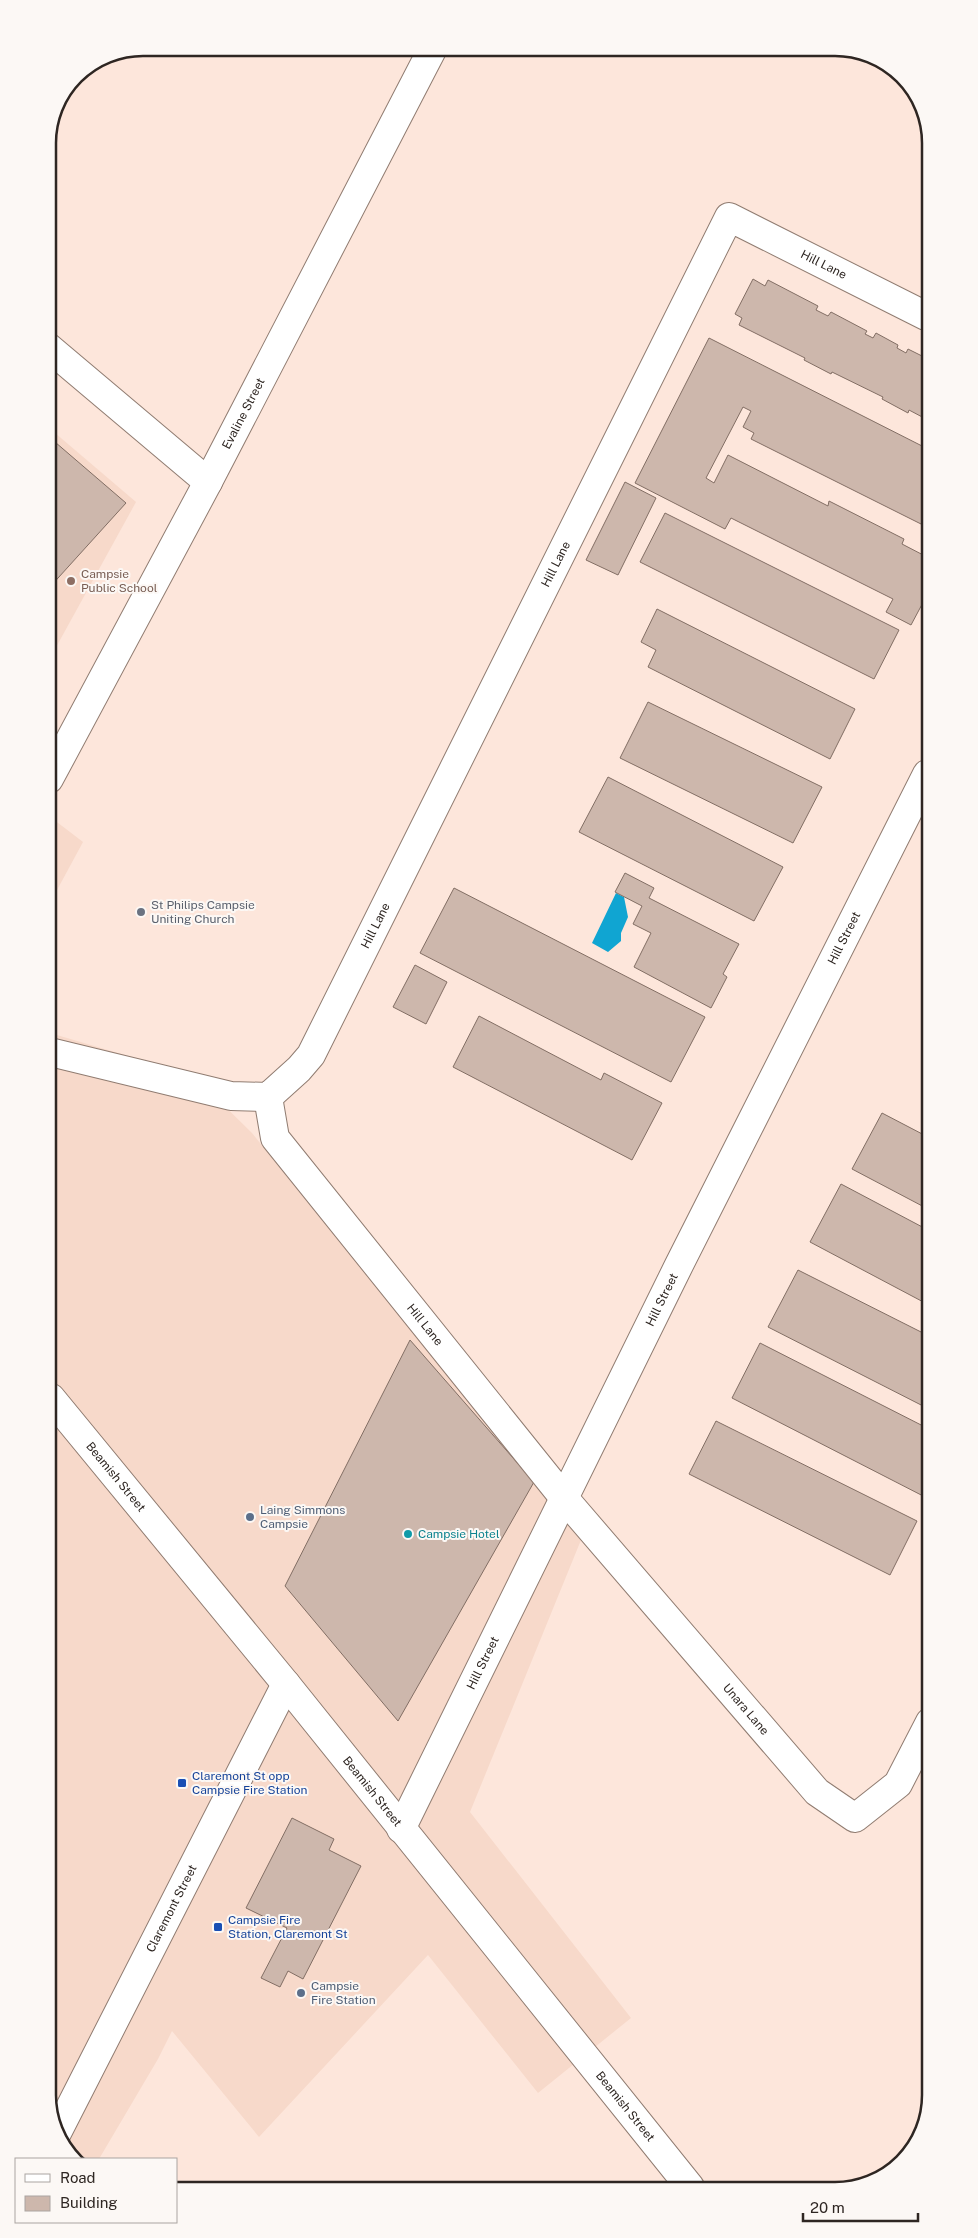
<svg xmlns="http://www.w3.org/2000/svg" width="978" height="2238" font-family="'Public Sans',sans-serif">
  <style>
    .built { fill: #f7d9ca }
    .water { fill: #10a5d2 }
    .building { fill: #cdb7ac; stroke: #826e64 }
    .lines { fill: none; stroke-linecap: round; stroke-linejoin: round }
    .minor-casing { stroke: #907c71; stroke-width: 30 }
    .major-casing { stroke: #907c71; stroke-width: 30 }
    .minor { stroke: #fff; stroke-width: 28 }
    .major { stroke: #fff; stroke-width: 28 }
    .education-dot { fill: #8d6e63; stroke: #fcf8f5; stroke-width: 2 }
    .worship-dot { fill: #6b7280; stroke: #fcf8f5; stroke-width: 2 }
    .service-dot { fill: #5c6f8a; stroke: #fcf8f5; stroke-width: 2 }
    .culture-dot { fill: #0f9aa8; stroke: #fcf8f5; stroke-width: 2 }
    .transit-dot { fill: #1a4fb4; stroke: #fcf8f5; stroke-width: 2 }
    .labels { text-anchor: middle; dominant-baseline: central; stroke-width: 4; stroke-linejoin: round; paint-order: stroke }
    .street-label { font-size: 12px; fill: #2e2622; stroke: #fcf8f5 }
    .education-label { font-size: 12px; fill: #785e54; stroke: #fcf8f5; text-anchor: start }
    .worship-label { font-size: 12px; fill: #5b616d; stroke: #fcf8f5; text-anchor: start }
    .service-label { font-size: 12px; fill: #4e5e75; stroke: #fcf8f5; text-anchor: start }
    .culture-label { font-size: 12px; fill: #0d838f; stroke: #fcf8f5; text-anchor: start }
    .transit-label { font-size: 12px; fill: #164399; stroke: #fcf8f5; text-anchor: start }
    .rim { fill: none; stroke: #2e2622; stroke-width: 2.5 }
  </style>
  <rect width="100%" height="100%" fill="#fde6db"/>
  <g class="built">
    <path d="M48 427 136 502 49 660Z"/>
    <path d="M49 816 83 842 50 903Z"/>
    <path d="M50 1033 193 1075 252 1133 581 1540 470 1812 631 2018 538 2093 428 1955 259 2137 172 2031 158 2059 99 2159H76L52 2126Z"/>
  </g>
  <path class="water" d="M616 893 624 897 628 917 621 933V941L608 952 592 943Z"/>
  <g class="building">
    <path d="M753 279 765 286 768 280 818 306 816 310 828 316 831 312 867 331 865 334 873 338 876 333 898 345 897 348 906 353 908 349 926 358V419L909 410 908 413 882 399 883 397 832 372 831 374 804 360 805 358 739 325 742 318 735 314Z"/>
    <path d="M709 338 926 448 927 527 751 439 754 433 743 427 751 411 743 407 706 478 714 483 728 455 828 506 829 501 904 539 902 544 927 557V595L911 625 886 612 893 599 731 518 725 529 635 483Z"/>
    <path d="M48 436 126 503 49 588Z"/>
    <path d="M625 482 656 498 618 575 586 560Z"/>
    <path d="M665 513 899 630 874 679 640 562Z"/>
    <path d="M657 609 855 709 830 759 648 667 656 650 641 642Z"/>
    <path d="M648 702 822 787 793 843 620 758Z"/>
    <path d="M608 777 783 867 754 921 579 832Z"/>
    <path d="M625 873 654 888 649 898 739 944 723 974 727 977 711 1008 634 967 651 933 633 924 642 906 615 892Z"/>
    <path d="M454 888 705 1017 671 1082 420 953Z"/>
    <path d="M415 965 447 982 426 1024 393 1007Z"/>
    <path d="M479 1016 601 1080 604 1073 662 1103 632 1160 453 1067Z"/>
    <path d="M882 1113 928 1137V1209L852 1169Z"/>
    <path d="M841 1184 928 1230 929 1305 810 1242Z"/>
    <path d="M798 1270 929 1336 927 1408 768 1327Z"/>
    <path d="M410 1340 534 1482 398 1721 285 1586Z"/>
    <path d="M760 1343 929 1429V1499L732 1398Z"/>
    <path d="M716 1421 917 1521 890 1575 689 1474Z"/>
    <path d="M292 1818 334 1839 329 1850 361 1866 303 1979 288 1971 280 1987 261 1978 287 1928 246 1908Z"/>
  </g>
  <g class="lines">
    <g class="minor-casing">
      <g id="minor">
        <path d="M48 347 208 482"/>
        <path id="s1" d="M49 779 208 482 433 48"/>
        <path id="s2" d="M50 1052 231 1096 268 1097 299 1069 311 1055 729 217 926 316"/>
        <path id="s3" d="M268 1097 275 1138 564 1498 817 1792 855 1818 898 1784 930 1722"/>
        <path id="s4" d="M401 1829 678 1267 927 774"/>
        <path id="s5" d="M57 2133 286 1684"/>
      </g>
    </g>
    <g class="major-casing">
      <g id="major">
        <path id="s6" d="M51 1398 286 1684 690 2187"/>
      </g>
    </g>
    <use href="#minor" class="minor"/>
    <use href="#major" class="major"/>
  </g>
  <circle class="education-dot" cx="71" cy="581" r="5"/>
  <circle class="worship-dot" cx="141" cy="912" r="5"/>
  <g class="service-dot">
    <circle cx="250" cy="1517" r="5"/>
    <circle cx="301" cy="1993" r="5"/>
  </g>
  <circle class="culture-dot" cx="408" cy="1534" r="5"/>
  <g class="transit-dot">
    <rect x="177" y="1778" width="10" height="10" rx="2.5"/>
    <rect x="213" y="1922" width="10" height="10" rx="2.5"/>
  </g>
  <g class="labels">
    <g class="street-label">
      <text stroke="none"><textPath href="#s2" startOffset="1326">Hill Lane</textPath></text>
      <text stroke="none"><textPath href="#s1" startOffset="414">Evaline Street</textPath></text>
      <text stroke="none"><textPath href="#s2" startOffset="832">Hill Lane</textPath></text>
      <text stroke="none"><textPath href="#s2" startOffset="428">Hill Lane</textPath></text>
      <text stroke="none"><textPath href="#s4" startOffset="995">Hill Street</textPath></text>
      <text stroke="none"><textPath href="#s4" startOffset="590">Hill Street</textPath></text>
      <text stroke="none"><textPath href="#s3" startOffset="281">Hill Lane</textPath></text>
      <text stroke="none"><textPath href="#s6" startOffset="102">Beamish Street</textPath></text>
      <text stroke="none"><textPath href="#s4" startOffset="185">Hill Street</textPath></text>
      <text stroke="none"><textPath href="#s3" startOffset="782">Unara Lane</textPath></text>
      <text stroke="none"><textPath href="#s6" startOffset="508">Beamish Street</textPath></text>
      <text stroke="none"><textPath href="#s5" startOffset="252">Claremont Street</textPath></text>
      <text stroke="none"><textPath href="#s6" startOffset="912">Beamish Street</textPath></text>
    </g>
    <g class="education-label">
      <text x="81" y="574">Campsie<tspan x="81" dy="14">Public School</tspan></text>
    </g>
    <g class="worship-label">
      <text x="151" y="905">St Philips Campsie<tspan x="151" dy="14">Uniting Church</tspan></text>
    </g>
    <g class="service-label">
      <text x="260" y="1510">Laing Simmons<tspan x="260" dy="14">Campsie</tspan></text>
      <text x="311" y="1986">Campsie<tspan x="311" dy="14">Fire Station</tspan></text>
    </g>
    <g class="culture-label">
      <text x="418" y="1534">Campsie Hotel</text>
    </g>
    <g class="transit-label">
      <text x="192" y="1776">Claremont St opp<tspan x="192" dy="14">Campsie Fire Station</tspan></text>
      <text x="228" y="1920">Campsie Fire<tspan x="228" dy="14">Station, Claremont St</tspan></text>
    </g>
  </g>
  <path d="M0 0H978V2238H0ZM143 56H835A87 87 0 0 1 922 143V2095A87 87 0 0 1 835 2182H143A87 87 0 0 1 56 2095V143A87 87 0 0 1 143 56Z" fill="#fcf8f5" fill-rule="evenodd"/>
  <path class="rim" d="M143 56H835A87 87 0 0 1 922 143V2095A87 87 0 0 1 835 2182H143A87 87 0 0 1 56 2095V143A87 87 0 0 1 143 56Z"/>
  <rect x="15" y="2158" width="162" height="65" fill="#fcf8f5" stroke="#aaa4a1"/>
  <rect x="25" y="2174" width="25" height="8" fill="#ffffff" stroke="#aaa4a1"/>
  <text x="60" y="2183" font-size="15" fill="#2e2622">Road</text>
  <rect x="25" y="2196" width="25" height="15" fill="#cdb7ac" stroke="#aaa4a1"/>
  <text x="60" y="2208" font-size="15" fill="#2e2622">Building</text>
  <path d="M803 2213v8h115v-8" fill="none" stroke="#2e2622" stroke-width="2.5"/>
  <text x="810" y="2213" font-size="15" fill="#2e2622" stroke="#fcf8f5" stroke-width="4" paint-order="stroke">20 m</text>
</svg>
